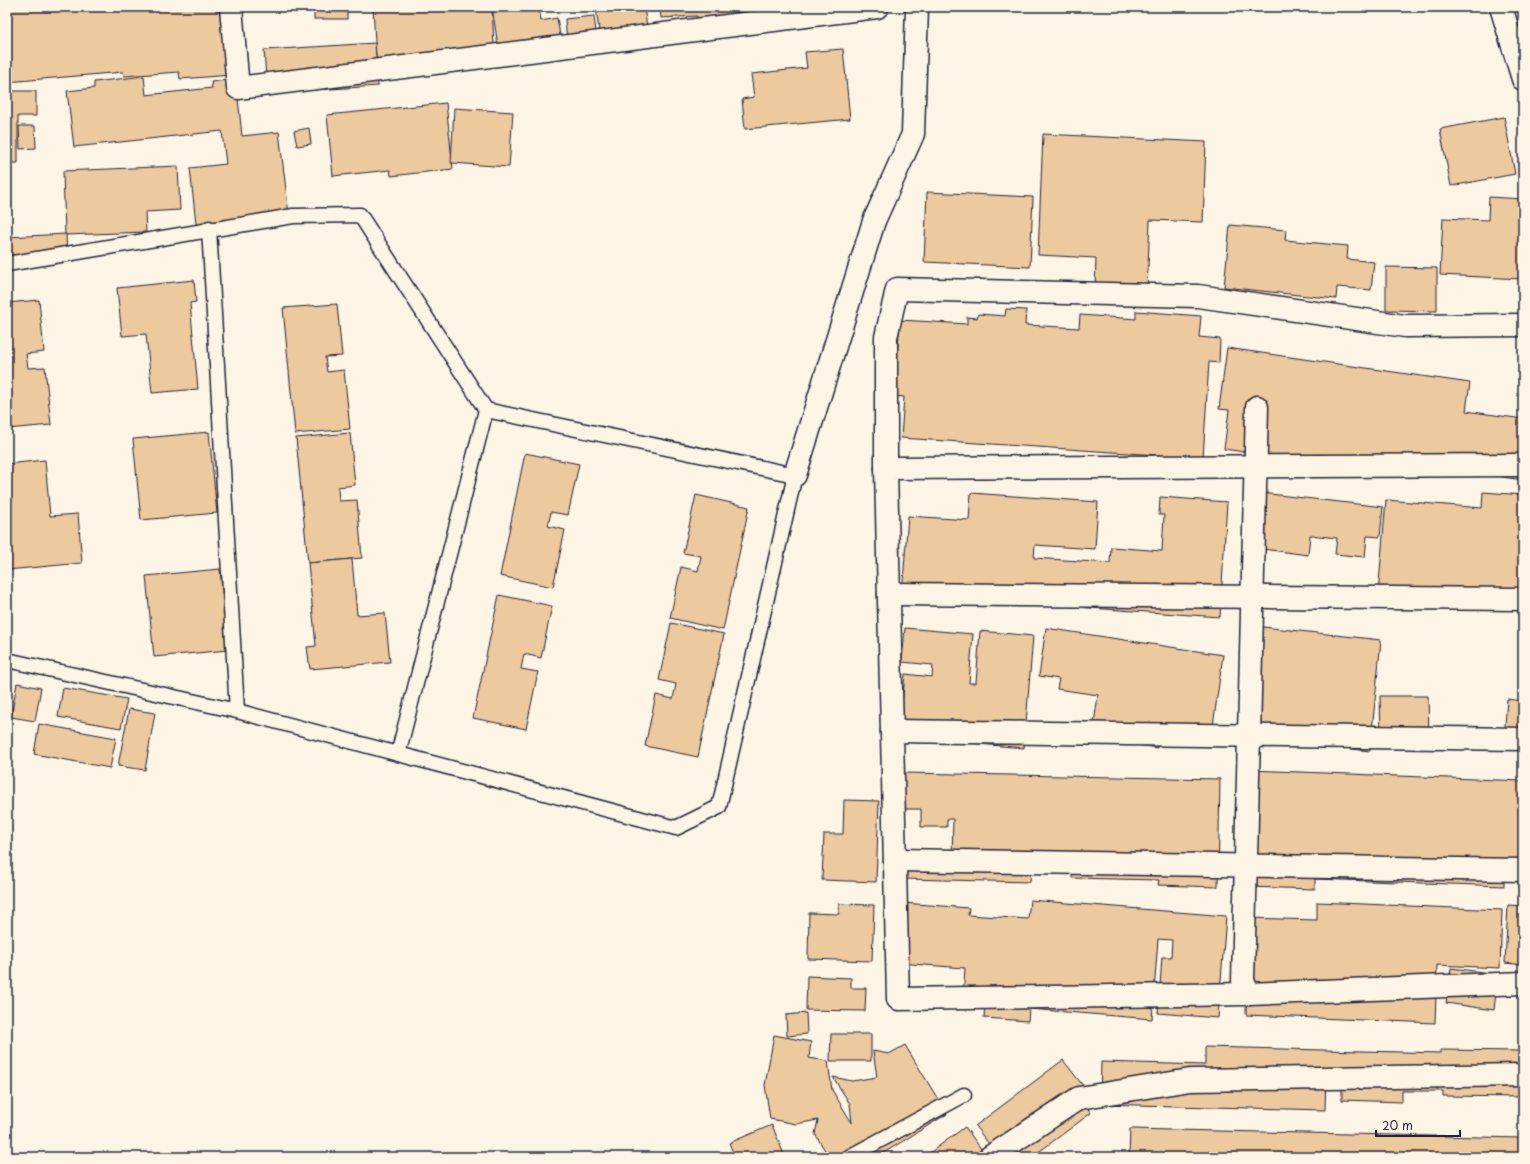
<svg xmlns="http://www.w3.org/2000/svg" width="1530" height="1164" font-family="'Playpen Sans',sans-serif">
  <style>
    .building { fill: #edc99e; stroke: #22223b }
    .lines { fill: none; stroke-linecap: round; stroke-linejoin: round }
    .lane-casing { stroke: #22223b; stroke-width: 17 }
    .street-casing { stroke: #22223b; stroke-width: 25 }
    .lane { stroke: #fcf5e5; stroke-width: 14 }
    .street { stroke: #fcf5e5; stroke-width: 22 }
  </style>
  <rect width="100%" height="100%" fill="#fcf5e5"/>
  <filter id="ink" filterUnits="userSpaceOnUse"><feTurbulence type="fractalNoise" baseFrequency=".025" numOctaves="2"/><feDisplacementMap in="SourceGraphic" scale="8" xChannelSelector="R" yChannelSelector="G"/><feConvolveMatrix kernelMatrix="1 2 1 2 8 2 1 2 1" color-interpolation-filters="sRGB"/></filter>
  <g filter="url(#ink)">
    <g class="building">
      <path d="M34 7H225L231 75 180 79 179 72 124 76 123 72 7 82V9Z"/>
      <rect x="314" y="7" width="33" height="12"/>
      <path d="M373 7H492L495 65 377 76Z"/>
      <path d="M492 7H539L541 21 557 18 563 53 498 46Z"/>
      <path d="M596 7H644L649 41 601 47Z"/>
      <path d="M660 7H861L698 27 697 16 661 18Z"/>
      <path d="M594 16 597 40 567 42 565 19Z"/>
      <path d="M375 43 378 86 267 93 264 50Z"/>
      <path d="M843 49 850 119 745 129 742 99 754 97 751 74 807 68 805 52Z"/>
      <path d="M144 76 146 95 212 88 211 82 236 79 242 136 279 132 290 223 197 233 190 168 226 164 222 131 74 147 67 91 94 88V82Z"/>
      <path d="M7 91H36V116H18V163H7Z"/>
      <path d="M446 103 453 169 391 176 390 170 333 176 327 115Z"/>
      <path d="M454 108 513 112 509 167 451 163Z"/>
      <path d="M1504 117 1515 174 1451 186 1440 129Z"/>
      <path d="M19 126H35L36 148 20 149Z"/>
      <path d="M309 128 311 144 297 146 294 131Z"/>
      <path d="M1043 134 1206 142 1203 222 1150 220 1147 290 1095 287 1096 258 1038 255Z"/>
      <path d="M178 166 180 210 145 212 146 232 65 235 63 171Z"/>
      <path d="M927 192 1033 197 1030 267 924 262Z"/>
      <path d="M1489 197 1523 199V279L1440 275 1443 218 1488 220Z"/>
      <path d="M1230 225 1286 230 1285 240 1348 246 1347 259 1374 262 1371 290 1337 287 1336 299 1224 287Z"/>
      <path d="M66 234 67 261 7 263V237Z"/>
      <path d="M1386 267 1437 268V311L1386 310Z"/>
      <path d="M194 280 196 302 190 303 198 389 152 393 146 334 122 336 117 288Z"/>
      <path d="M39 300 44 352 26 354 28 368 45 367 51 425 7 429V303Z"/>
      <path d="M337 304 342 356 325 357 327 372 344 370 350 429 295 434 283 308Z"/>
      <path d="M1006 309 1026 310 1025 325 1079 328 1080 315 1136 319V311L1201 316 1199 337 1220 339 1219 363 1209 362 1203 458 901 438 904 397 894 396 900 320 967 324V317L977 318 978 314 1005 316Z"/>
      <path d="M1227 348 1470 383 1466 411 1523 419V480L1410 464 1408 476 1224 449 1229 410 1219 409Z"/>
      <path d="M209 432 217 513 141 520 133 439Z"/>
      <path d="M350 433 355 485 338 487 339 501 357 500 362 558 308 563 296 438Z"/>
      <path d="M525 453 579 464 568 515 551 512 548 526 565 530 553 587 500 576Z"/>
      <path d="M45 460 50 516 78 514 82 563 7 570V464Z"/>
      <path d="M1483 492 1523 495V606L1378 595 1386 500 1482 508Z"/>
      <path d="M971 493 1098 502 1095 549 1035 545 1034 558 1110 563 1111 547 1162 551 1164 515H1159L1160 497 1227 502 1220 617 902 595 908 516 969 520Z"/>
      <path d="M1261 493 1383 507 1380 537 1367 536 1365 557 1335 554 1337 538 1310 535 1308 555 1255 548Z"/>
      <path d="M696 495 749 507 723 630 670 618 681 567 698 571 701 556 683 553Z"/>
      <path d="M352 559 357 615 385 613 390 662 310 669 307 647 316 646 308 563Z"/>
      <path d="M220 569 228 650 154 657 146 576Z"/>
      <path d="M499 595 552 606 541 658 524 654 521 669 538 672 526 729 473 718Z"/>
      <path d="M671 623 724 634 698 757 645 746 656 695 673 699 676 684 659 680Z"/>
      <path d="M1263 627 1381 640 1370 751 1242 737 1258 683Z"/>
      <path d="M905 628 973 634 969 683H976L980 631 1033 636 1024 748 899 737 905 674 932 677 933 665 902 662Z"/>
      <path d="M1046 628 1223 655 1210 747 1158 739 1157 748 1092 738 1098 695 1057 689 1059 679 1039 676Z"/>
      <path d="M1523 660V689H1521Z"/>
      <path d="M17 683 41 688 35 721 11 717Z"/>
      <path d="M63 688 127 699 121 728 58 717Z"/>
      <path d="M1380 696H1428L1429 737 1381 738Z"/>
      <path d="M1507 699 1523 701V741L1504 739Z"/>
      <path d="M129 709 155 713 145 770 118 766Z"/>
      <path d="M39 724 116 738 110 768 34 754Z"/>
      <path d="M1250 770 1523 781V880L1504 879V886L1315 879V889L1246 887Z"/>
      <path d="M904 773 1220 779 1218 887 1158 885 1159 880 1072 878V869L1031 868 1030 882 903 879V856L952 857 953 819H947V827H921V809H904Z"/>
      <path d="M844 800 879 801 876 882 822 880 824 834H843Z"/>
      <path d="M1030 900 1226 916 1218 1018 1158 1013 1162 957H1171L1172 940 1158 939 1152 1019 1029 1009 1028 1021 984 1018 985 1000 963 998 965 968 898 963 903 903 969 908 968 915 1028 919Z"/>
      <path d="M1317 902 1502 910 1500 968 1437 965 1435 1023 1246 1015 1247 918 1317 920Z"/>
      <path d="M839 904 874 905 872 961 808 959 809 913 839 914Z"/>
      <path d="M1508 905 1523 906V965L1505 963Z"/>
      <path d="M1451 968 1498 974 1494 1010 1446 1003Z"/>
      <path d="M807 976 851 978V988H866L865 1011 806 1010Z"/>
      <path d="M806 1013 807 1034 787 1036 786 1015Z"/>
      <path d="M831 1034H871V1061H830Z"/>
      <path d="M774 1035 811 1042 809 1058 828 1061 832 1090 852 1123 850 1104 833 1077 852 1081 877 1077 873 1051 889 1054 905 1045 947 1114 877 1157 873 1153 867 1157H829L815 1134 818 1120 796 1124 770 1119 765 1085Z"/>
      <path d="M1205 1047 1440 1053V1050L1523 1051V1097L1443 1096V1091H1402V1102L1342 1100V1077H1326L1325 1110 1100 1104 1101 1062 1205 1065Z"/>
      <path d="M1063 1060 1091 1096 1083 1102 1091 1113 1032 1157H999L975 1126Z"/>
      <path d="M772 1125 785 1157H735L729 1143Z"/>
      <path d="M965 1127 987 1157H924Z"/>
      <path d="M1130 1129 1523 1138V1157H1129Z"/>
    </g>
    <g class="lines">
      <g class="lane-casing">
        <g id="lane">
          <path d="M209 228 237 711"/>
          <path d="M7 264 293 216 360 215 486 410 795 475 719 807 676 828 237 711 7 660"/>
          <path d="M398 754 486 410"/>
          <path d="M849 1157 964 1095"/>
        </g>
      </g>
      <g class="street-casing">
        <g id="street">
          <path d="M231 7 238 88 877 7"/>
          <path d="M1501 7 1523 79"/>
          <path d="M1257 407 1243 981 1249 994 1523 983"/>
          <path d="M886 468V337L897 289 1198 296 1405 326 1523 325"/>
          <path d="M795 475 874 221 913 134 917 7"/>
          <path d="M889 594 1523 599"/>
          <path d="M892 731 1523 739"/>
          <path d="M895 860 1523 870"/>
          <path d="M1249 994 898 999 886 468 1523 465"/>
          <path d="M990 1157 1079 1098 1190 1080 1523 1075"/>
        </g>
      </g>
      <use href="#lane" class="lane"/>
      <use href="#street" class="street"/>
    </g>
  </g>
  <rect width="1530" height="1164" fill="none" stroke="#fcf5e5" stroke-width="24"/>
  <rect x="12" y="12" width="1506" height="1140" fill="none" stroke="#22223b" stroke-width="1.5" filter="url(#ink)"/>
  <path d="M1376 1130v6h84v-6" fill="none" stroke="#22223b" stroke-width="2"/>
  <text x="1382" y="1130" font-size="12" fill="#22223b" stroke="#fcf5e5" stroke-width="3" paint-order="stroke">20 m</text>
</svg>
